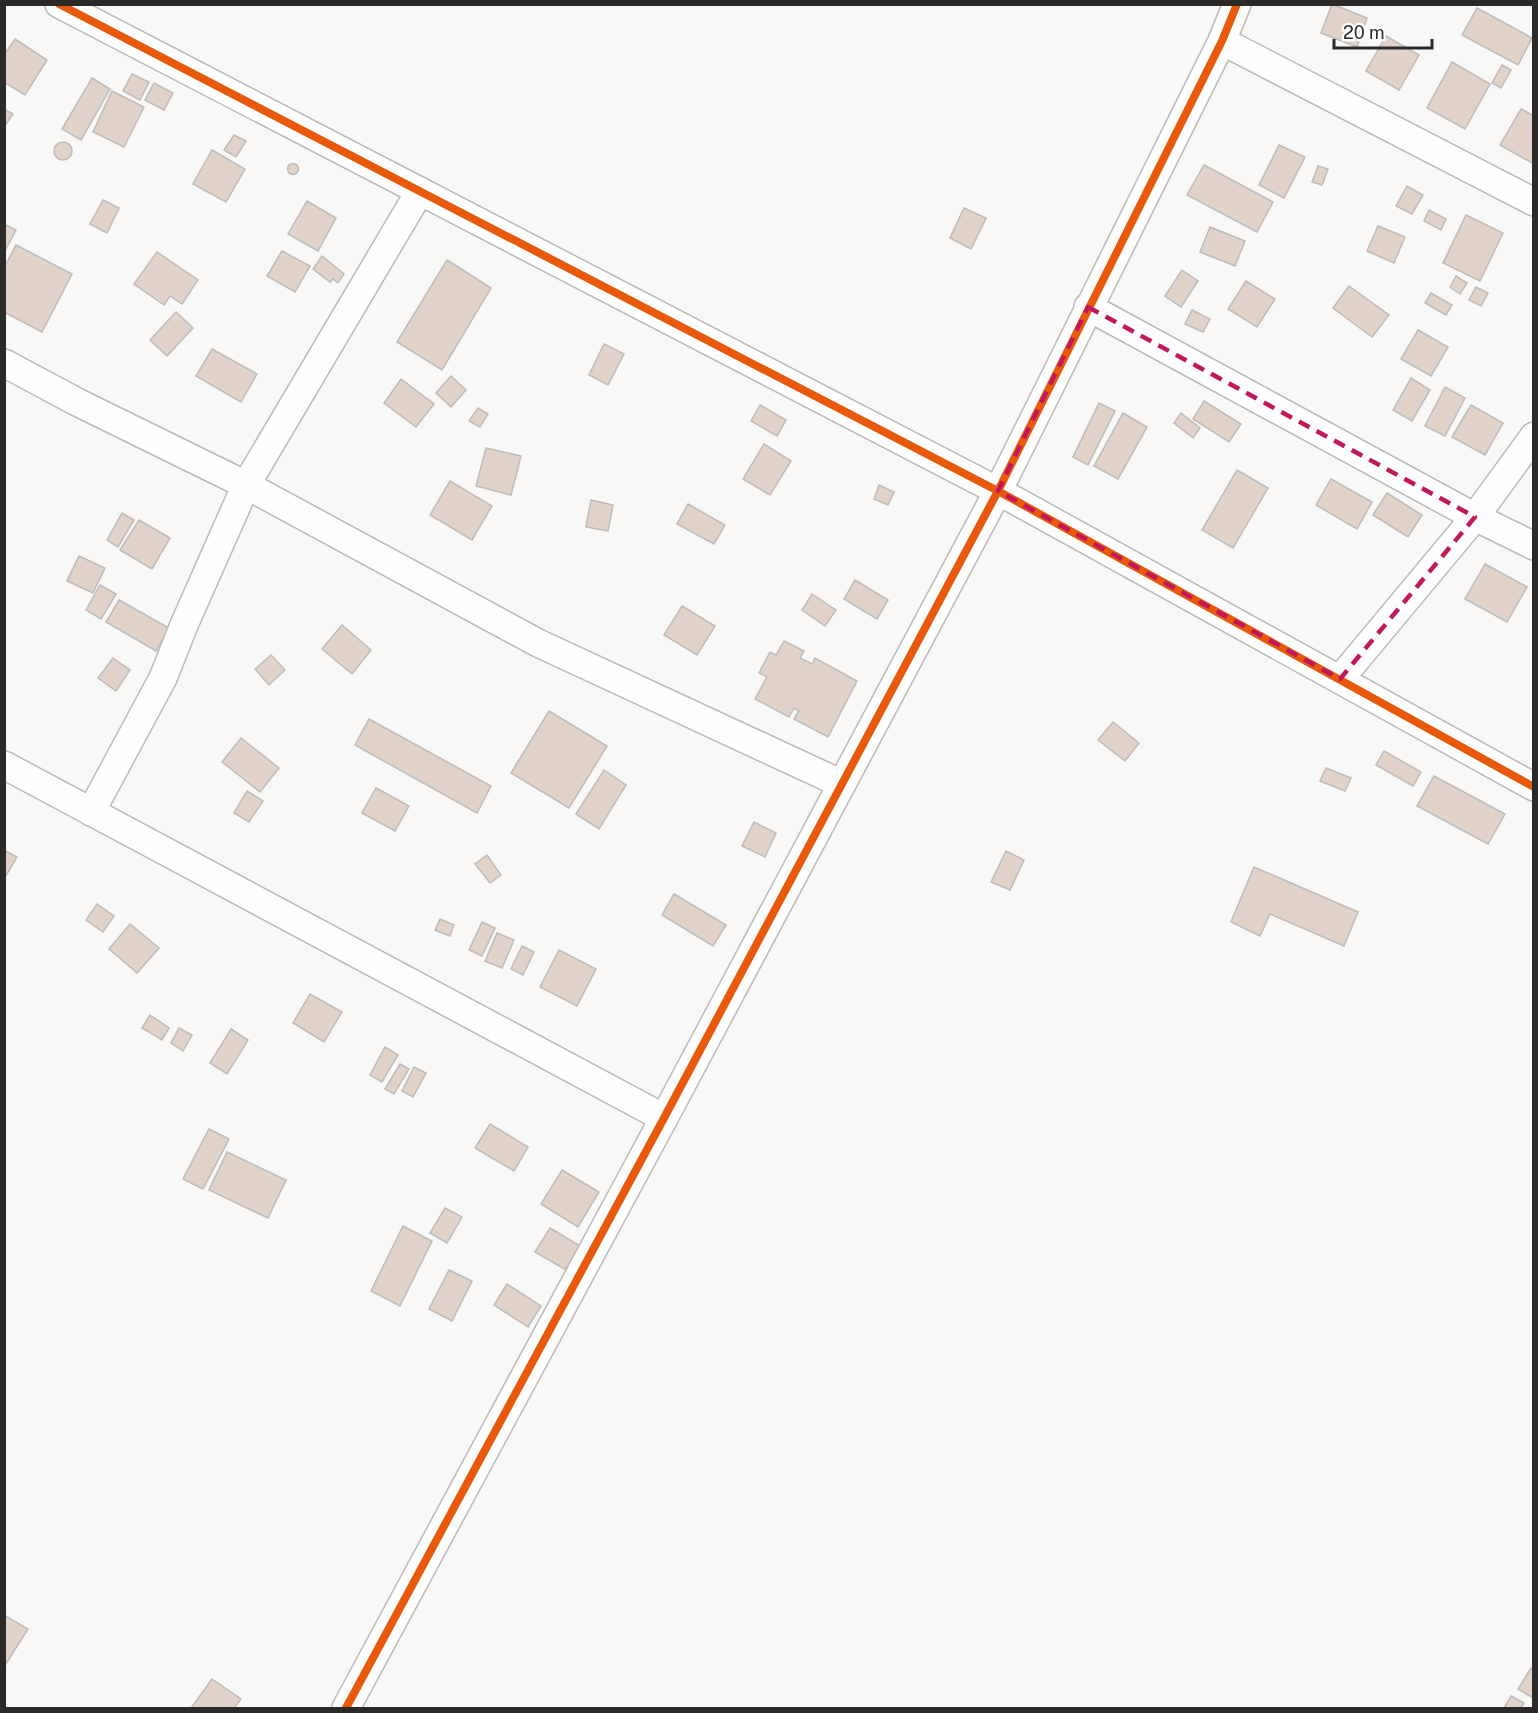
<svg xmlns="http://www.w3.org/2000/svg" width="1538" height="1713" font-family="'Public Sans',sans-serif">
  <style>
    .building { fill: #e1d3c9; stroke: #bdbcba; stroke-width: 1.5 }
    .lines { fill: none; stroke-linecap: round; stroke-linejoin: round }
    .minor-casing { stroke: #bab9b7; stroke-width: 30 }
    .minor { stroke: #fefefe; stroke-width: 27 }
    .cycleway-casing { stroke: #fff; stroke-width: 11 }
    .cycleway { stroke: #e8590c; stroke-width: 8 }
    .marked { fill: none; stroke: #c2185b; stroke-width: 4.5; stroke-dasharray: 12 8; stroke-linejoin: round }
  </style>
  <rect width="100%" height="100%" fill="#faf8f6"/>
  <g class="building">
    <path d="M1332 4 1367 18 1357 47 1321 33Z"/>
    <path d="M1477 8 1532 38 1518 65 1462 35Z"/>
    <path d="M1386 36 1419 55 1399 90 1366 71Z"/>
    <path d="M15 39 47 60 25 95 4 82V55Z"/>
    <path d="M1452 62 1490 84 1465 129 1427 108Z"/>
    <path d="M1502 65 1511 70 1501 88 1492 83Z"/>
    <path d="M132 74 149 82 140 100 123 91Z"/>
    <path d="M92 78 110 89 81 140 62 129Z"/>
    <path d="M154 83 173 93 164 110 145 100Z"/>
    <path d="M112 91 144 107 124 147 93 132Z"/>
    <path d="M4 109 13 114 4 127Z"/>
    <path d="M1521 109 1534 116V164L1500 145Z"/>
    <path d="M234 135 246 141 236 157 224 150Z"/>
    <circle cx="63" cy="151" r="9"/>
    <path d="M1279 145 1305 157 1284 198 1259 185Z"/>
    <path d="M212 150 245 169 226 202 193 184Z"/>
    <circle cx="293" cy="169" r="5.5"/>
    <path d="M1204 165 1273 202 1257 232 1187 195Z"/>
    <path d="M1318 166 1328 169 1322 185 1312 182Z"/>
    <path d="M1407 186 1423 195 1412 214 1396 206Z"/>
    <path d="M103 200 119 208 107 233 90 224Z"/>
    <path d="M307 201 336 218 318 251 288 234Z"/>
    <path d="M964 208 986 218 971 249 950 238Z"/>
    <path d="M1429 210 1446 219 1441 230 1424 221Z"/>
    <path d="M1466 215 1503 233 1480 281 1443 263Z"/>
    <path d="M4 224 16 230 4 253Z"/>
    <path d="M1378 226 1405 237 1394 263 1367 251Z"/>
    <path d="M1210 227 1245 241 1235 266 1200 252Z"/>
    <path d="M16 245 72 274 42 332 4 312V268Z"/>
    <path d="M282 251 310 266 295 292 267 276Z"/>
    <path d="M157 252 198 280 182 304 170 296 164 305 134 284Z"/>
    <path d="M322 256 344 274 338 283 333 279 330 282 313 269Z"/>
    <path d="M447 260 491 288 442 370 397 342Z"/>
    <path d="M1182 270 1198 281 1181 307 1165 296Z"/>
    <path d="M1456 276 1467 283 1460 294 1450 287Z"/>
    <path d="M1246 281 1275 299 1257 327 1228 309Z"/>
    <path d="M1349 286 1389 315 1372 337 1333 308Z"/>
    <path d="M1476 287 1488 293 1481 306 1469 300Z"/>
    <path d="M1431 293 1452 305 1446 315 1425 303Z"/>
    <path d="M1192 310 1210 319 1203 332 1185 324Z"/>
    <path d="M176 312 193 328 167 356 150 340Z"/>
    <path d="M1418 330 1448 347 1431 376 1401 359Z"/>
    <path d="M604 344 624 354 608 385 589 375Z"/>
    <path d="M212 349 257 374 241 402 196 376Z"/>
    <path d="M451 376 466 390 451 407 436 393Z"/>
    <path d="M1411 378 1430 390 1412 421 1393 410Z"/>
    <path d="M401 379 434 404 416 427 384 403Z"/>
    <path d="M1445 387 1465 398 1445 436 1425 426Z"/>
    <path d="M1204 401 1241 424 1229 442 1193 419Z"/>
    <path d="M1099 403 1115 411 1088 465 1073 457Z"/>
    <path d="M760 405 786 420 777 436 751 421Z"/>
    <path d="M1471 405 1503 423 1485 455 1452 437Z"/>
    <path d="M478 408 488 414 480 427 469 421Z"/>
    <path d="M1123 413 1147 427 1118 479 1094 466Z"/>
    <path d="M1181 413 1200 428 1193 438 1174 423Z"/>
    <path d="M764 444 791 461 770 495 743 479Z"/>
    <path d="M486 448 521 456 511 495 476 486Z"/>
    <path d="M1237 470 1268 488 1233 548 1202 530Z"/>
    <path d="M1331 479 1372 502 1357 529 1316 505Z"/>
    <path d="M450 481 492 506 472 540 430 515Z"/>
    <path d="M879 485 894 492 888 505 874 499Z"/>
    <path d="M1387 493 1422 515 1408 537 1373 515Z"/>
    <path d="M591 500 613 505 608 531 586 527Z"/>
    <path d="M688 504 725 525 714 544 677 524Z"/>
    <path d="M122 513 134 520 118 547 107 540Z"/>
    <path d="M139 520 170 538 152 569 120 550Z"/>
    <path d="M79 556 105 568 93 593 67 581Z"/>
    <path d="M1485 564 1527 587 1507 622 1465 599Z"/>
    <path d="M855 580 888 600 877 619 844 599Z"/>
    <path d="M100 585 116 594 101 619 86 610Z"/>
    <path d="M812 594 836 610 825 626 802 610Z"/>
    <path d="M119 600 169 628 156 651 106 622Z"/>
    <path d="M682 606 715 626 697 655 664 635Z"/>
    <path d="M342 625 371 650 352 674 322 649Z"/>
    <path d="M784 641 804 651 800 658 812 664 815 658 857 681 828 737 794 719 799 711 794 708 789 717 755 699 767 677 759 673 770 652 776 655Z"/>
    <path d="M271 655 285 670 269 685 255 669Z"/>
    <path d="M113 658 130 670 116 691 98 678Z"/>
    <path d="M549 711 607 746 569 808 511 773Z"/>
    <path d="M369 719 491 786 477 813 355 745Z"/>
    <path d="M1113 722 1139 743 1125 761 1098 740Z"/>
    <path d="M241 738 279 768 260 792 222 762Z"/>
    <path d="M1384 751 1421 772 1413 786 1376 765Z"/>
    <path d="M1326 768 1351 778 1345 791 1320 781Z"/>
    <path d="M604 770 626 785 599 829 576 814Z"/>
    <path d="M1434 776 1505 814 1488 844 1417 806Z"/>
    <path d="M376 788 409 806 395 831 362 813Z"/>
    <path d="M247 791 263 801 249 822 234 813Z"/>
    <path d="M754 822 776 833 765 857 742 846Z"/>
    <path d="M4 850 17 857 4 879Z"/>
    <path d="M1006 851 1024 860 1010 890 991 882Z"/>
    <path d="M487 855 501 875 490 883 475 864Z"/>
    <path d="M1254 867 1358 912 1344 946 1270 914 1260 936 1231 922Z"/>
    <path d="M674 894 726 925 713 946 662 915Z"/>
    <path d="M97 904 114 916 103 932 86 920Z"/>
    <path d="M440 919 454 925 450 936 435 930Z"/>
    <path d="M482 922 495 928 482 956 469 950Z"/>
    <path d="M130 924 159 948 137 973 109 949Z"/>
    <path d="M497 933 514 940 502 968 485 961Z"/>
    <path d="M522 946 534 952 523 975 511 969Z"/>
    <path d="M559 950 596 969 577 1006 540 987Z"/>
    <path d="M310 994 342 1012 324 1042 293 1023Z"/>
    <path d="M150 1015 169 1028 162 1040 142 1028Z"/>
    <path d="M179 1028 192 1035 183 1051 171 1043Z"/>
    <path d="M231 1029 248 1040 227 1074 210 1063Z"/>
    <path d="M385 1047 398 1055 382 1082 370 1075Z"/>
    <path d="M400 1064 409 1069 394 1094 385 1089Z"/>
    <path d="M414 1067 426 1073 413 1097 402 1091Z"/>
    <path d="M490 1124 528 1147 514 1171 475 1148Z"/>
    <path d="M209 1129 229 1139 203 1189 183 1179Z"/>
    <path d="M227 1152 286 1180 268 1218 209 1190Z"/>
    <path d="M562 1170 599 1192 578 1227 541 1204Z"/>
    <path d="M445 1208 462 1217 447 1243 430 1233Z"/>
    <path d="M403 1226 432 1241 400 1306 371 1291Z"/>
    <path d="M550 1228 580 1246 566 1270 535 1252Z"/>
    <path d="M449 1270 472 1281 452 1321 429 1309Z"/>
    <path d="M507 1284 541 1306 528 1327 494 1305Z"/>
    <path d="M4 1615 28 1629 4 1667Z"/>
    <path d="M1531 1668 1534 1669 1533 1698 1518 1689Z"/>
    <path d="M212 1679 241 1699 234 1708H191Z"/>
    <path d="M1511 1696 1524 1703 1521 1708H1504Z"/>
  </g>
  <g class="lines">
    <g class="minor-casing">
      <g id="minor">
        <path d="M59 4 998 491 1534 787"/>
        <path d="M1222 41 1534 202"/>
        <path d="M1088 307 1475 517 1534 546"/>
        <path d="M4 363 77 402 246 485 538 643 842 784"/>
        <path d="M1340 679 1475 517 1534 436"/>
        <path d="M4 765 664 1118"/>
        <path d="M91 812 163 678 184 625 246 485 420 191"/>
        <path d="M346 1708 664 1118 998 491 1222 41 1237 4"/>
      </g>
    </g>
    <use href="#minor" class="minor"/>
    <g class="cycleway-casing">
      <g id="cycleway">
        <path d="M59 4 998 491 1534 787"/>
        <path d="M346 1708 664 1118 998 491 1222 41 1237 4"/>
      </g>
    </g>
    <use href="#cycleway" class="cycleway"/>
  </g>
  <path class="marked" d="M1088 307 1475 517 1340 679 998 491Z"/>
  <rect width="1538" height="1713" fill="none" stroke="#2b2a28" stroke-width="12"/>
  <path d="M1334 39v9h98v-9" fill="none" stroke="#2b2a28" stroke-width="3"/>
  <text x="1343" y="39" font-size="18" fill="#2b2a28" stroke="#ffffff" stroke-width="4.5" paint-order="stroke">20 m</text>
</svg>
